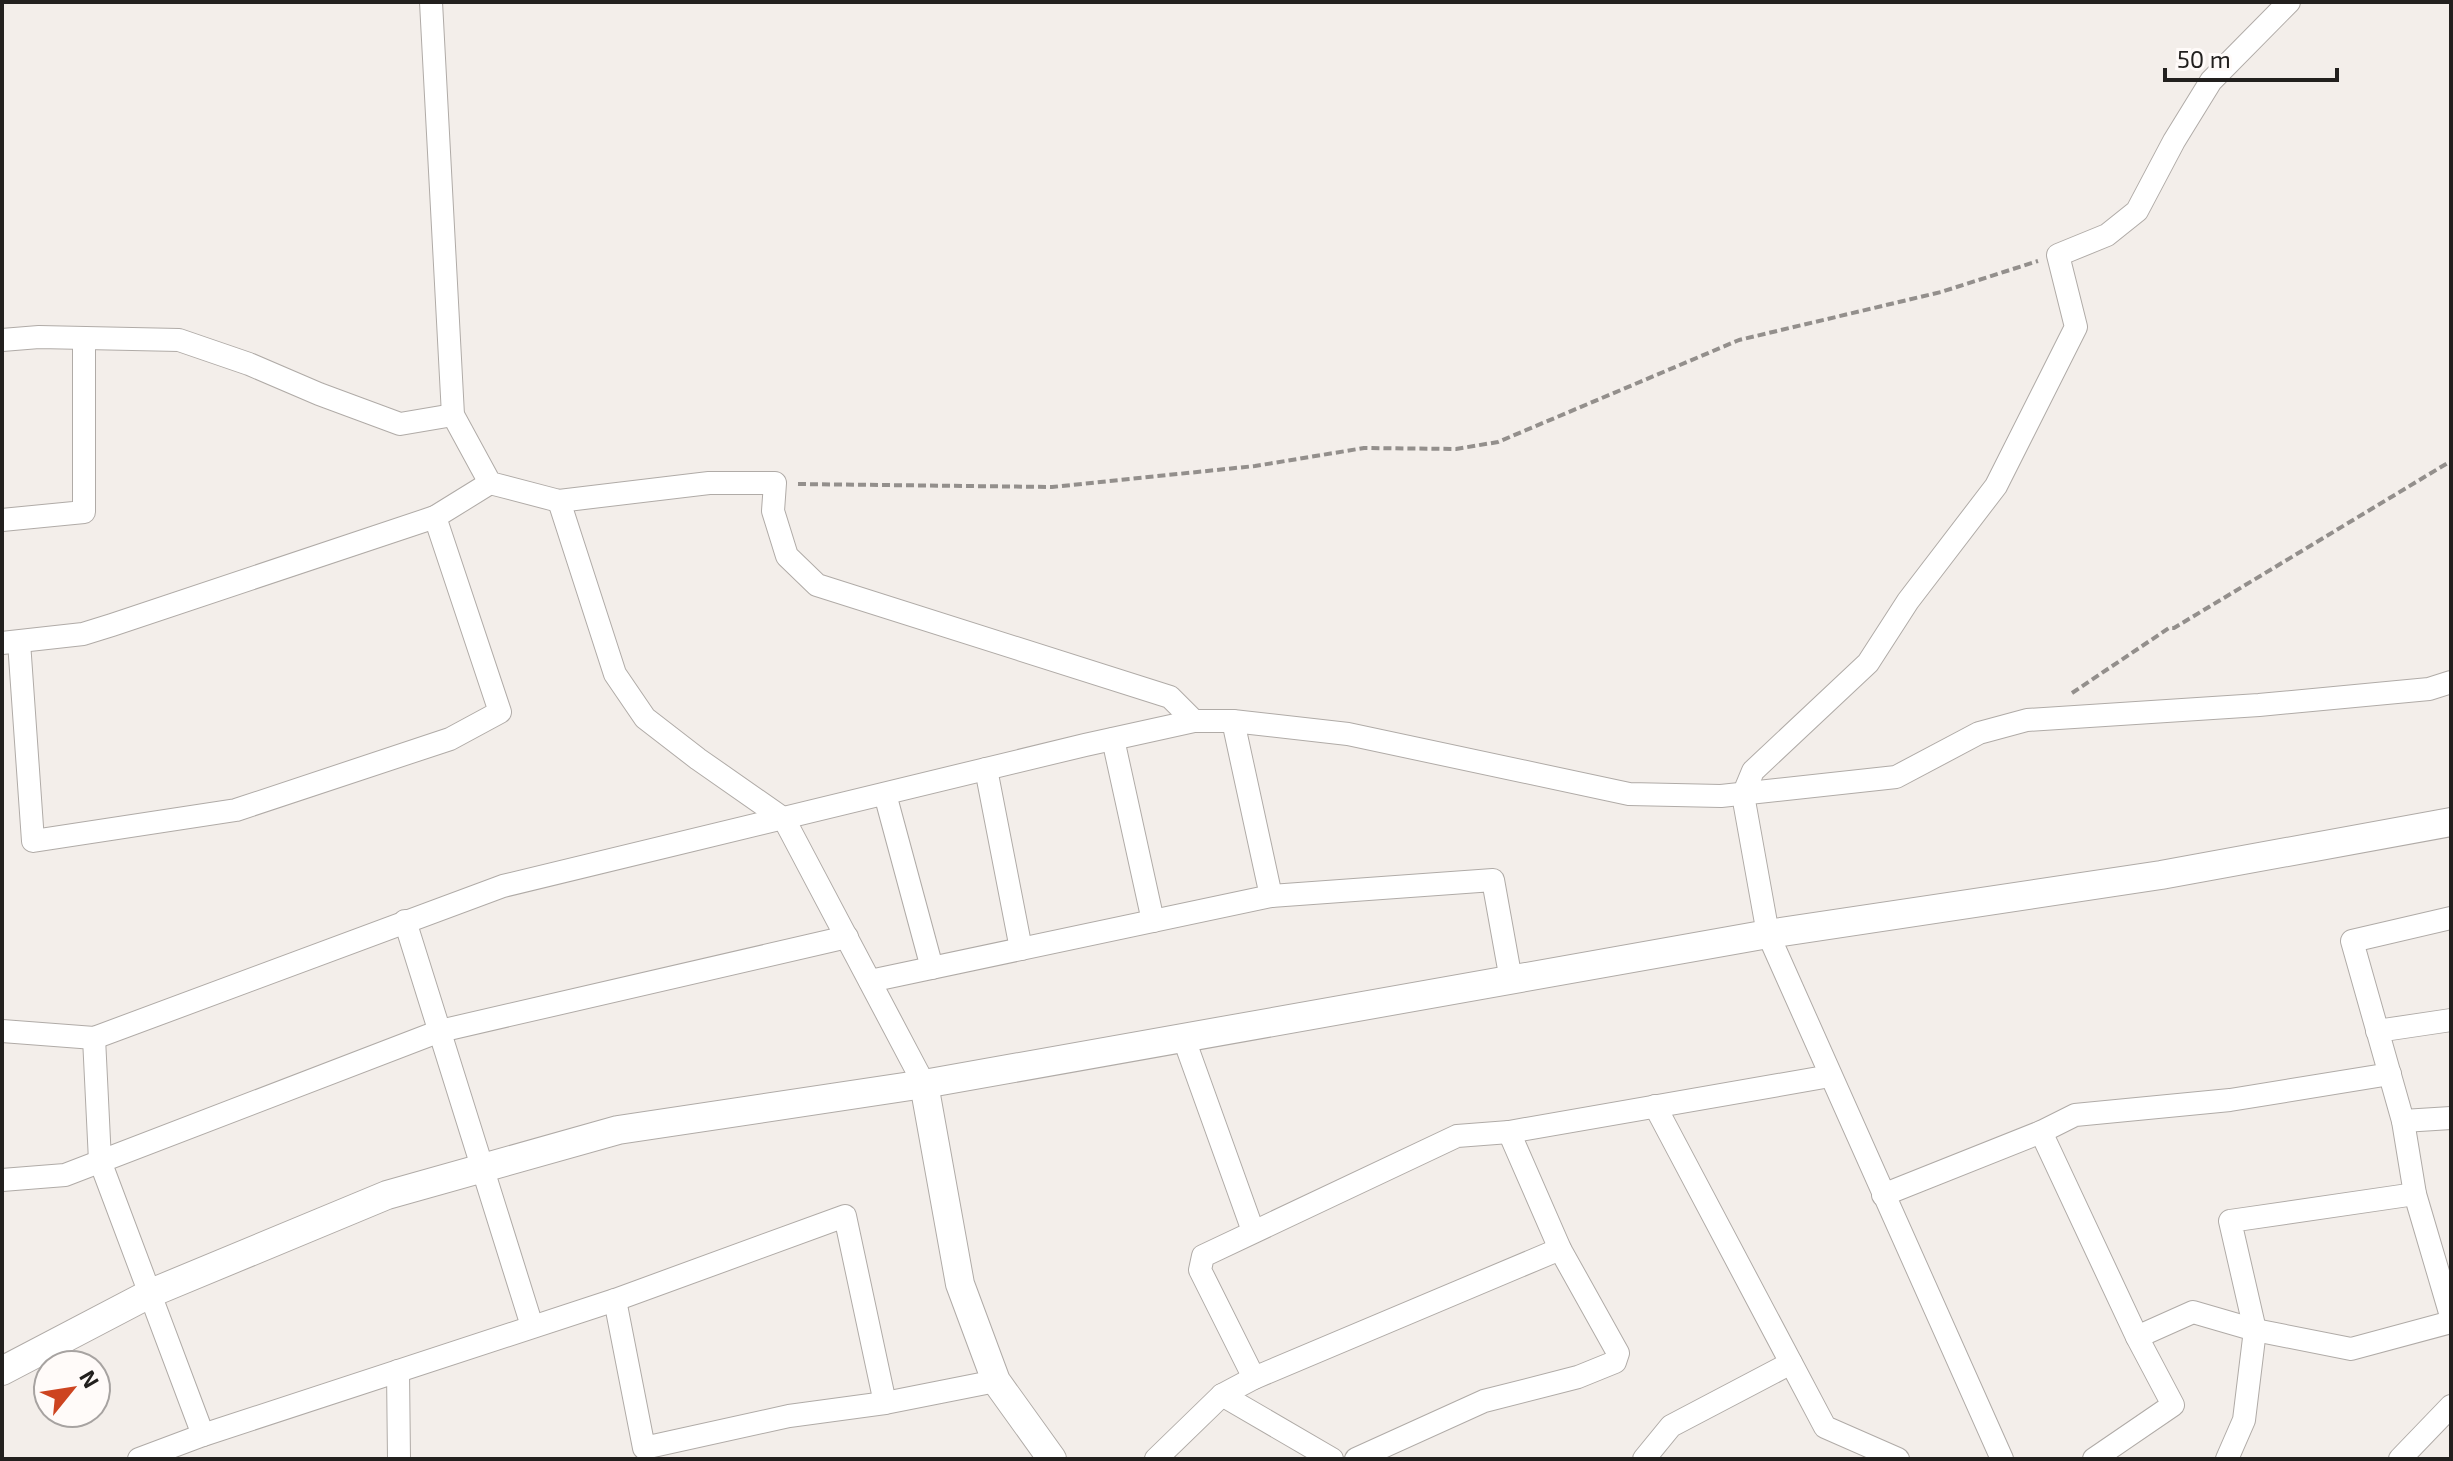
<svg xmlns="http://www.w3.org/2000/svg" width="2453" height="1461" font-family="'Exo 2',sans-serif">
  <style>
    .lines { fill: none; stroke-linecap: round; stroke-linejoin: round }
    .minor-casing { stroke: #b0aba7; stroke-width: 24 }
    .tertiary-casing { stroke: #b0aba7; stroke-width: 30 }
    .path { stroke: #938f8c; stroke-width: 4; stroke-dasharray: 8 4; stroke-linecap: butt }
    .minor { stroke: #fff; stroke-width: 22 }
    .tertiary { stroke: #fff; stroke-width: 28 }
  </style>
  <rect width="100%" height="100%" fill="#f3eeea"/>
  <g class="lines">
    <g class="minor-casing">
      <g id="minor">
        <path d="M431 2 453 415 490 483 559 501 709 483H775L773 511 787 556 817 585 1170 697 1194 721"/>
        <path d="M2 340 39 337 179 340 249 364 319 394 400 424 453 415"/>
        <path d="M559 501 615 674 645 718 698 759 784 819 924 1084"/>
        <path d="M2 520 84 512V338"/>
        <path d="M19 642 33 841 236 810 450 739 500 712 435 517"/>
        <path d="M2 643 83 634 112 625 435 517 490 483"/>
        <path d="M1233 721 1271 896"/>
        <path d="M1113 739 1153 921"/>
        <path d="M986 769 1021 949"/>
        <path d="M885 794 932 968"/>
        <path d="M2451 918 2352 941 2403 1121 2451 1118"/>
        <path d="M405 921 532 1326"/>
        <path d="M870 981 1271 896 1493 880 1511 980"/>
        <path d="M2 1031 94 1038 503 886 1085 745 1194 721H1233L1348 734 1629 794 1721 796 1896 777 1979 733 2027 720 2259 705 2429 689 2451 682"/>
        <path d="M2377 1031 2451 1020"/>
        <path d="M94 1038 100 1161 203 1435 615 1300 845 1216 885 1403"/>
        <path d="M1184 1039 1253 1231"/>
        <path d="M1655 1106 1825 1427 1898 1459"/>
        <path d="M2403 1121 2415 1194 2451 1316"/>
        <path d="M2041 1132 2137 1337 2173 1405 2094 1459"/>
        <path d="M2 1180 65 1175 440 1031 847 937"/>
        <path d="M1883 1195 2041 1132 2075 1115 2230 1100 2390 1074"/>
        <path d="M615 1300 644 1448 789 1416 885 1403 996 1381"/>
        <path d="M2137 1337 2193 1312 2255 1330 2351 1349 2451 1322"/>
        <path d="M398 1371 399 1459"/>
        <path d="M1254 1378 1200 1270 1203 1256 1457 1136 1509 1132 1830 1076"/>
        <path d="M1222 1395 1332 1459"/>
        <path d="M139 1459 203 1435"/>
        <path d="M1156 1459 1222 1395 1254 1378 1560 1249"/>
        <path d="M1356 1459 1484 1401 1578 1377 1615 1362 1618 1353 1560 1249 1509 1132"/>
        <path d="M1644 1459 1671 1426 1791 1363"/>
        <path d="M2002 1459 1768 934 1743 795 1753 771 1868 663 1908 601 1996 486 2076 327 2058 255 2107 235 2137 211 2174 141 2211 81 2289 2"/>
        <path d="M2227 1459 2244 1420 2255 1330 2230 1221 2415 1194"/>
        <path d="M2400 1459 2451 1406"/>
      </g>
    </g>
    <g class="tertiary-casing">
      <g id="tertiary">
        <path d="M924 1084 960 1284 996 1381 1052 1459"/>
        <path d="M2 1371 151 1293 387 1195 618 1130 924 1084 1768 934 2161 875 2451 822"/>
      </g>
    </g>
    <g class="path">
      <path d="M798 484 1052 487 1255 466 1364 448 1456 449 1498 442 1739 340 1941 292 2038 261"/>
      <path d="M2072 693 2169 628H2174L2451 461"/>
    </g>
    <use href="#minor" class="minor"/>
    <use href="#tertiary" class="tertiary"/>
  </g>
  <rect width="2453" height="1461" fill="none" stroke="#22201e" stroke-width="8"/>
  <g transform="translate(72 1389) rotate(60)"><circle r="38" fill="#fffbf9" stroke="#a7a3a1" stroke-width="2"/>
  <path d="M0-6L14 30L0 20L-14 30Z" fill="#cd4420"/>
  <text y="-12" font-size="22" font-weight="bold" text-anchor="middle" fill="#22201e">N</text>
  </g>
  <path d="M2165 68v12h172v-12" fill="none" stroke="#22201e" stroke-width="4"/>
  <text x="2177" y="68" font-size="24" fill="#22201e" stroke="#fffbf9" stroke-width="6" paint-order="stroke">50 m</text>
</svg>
